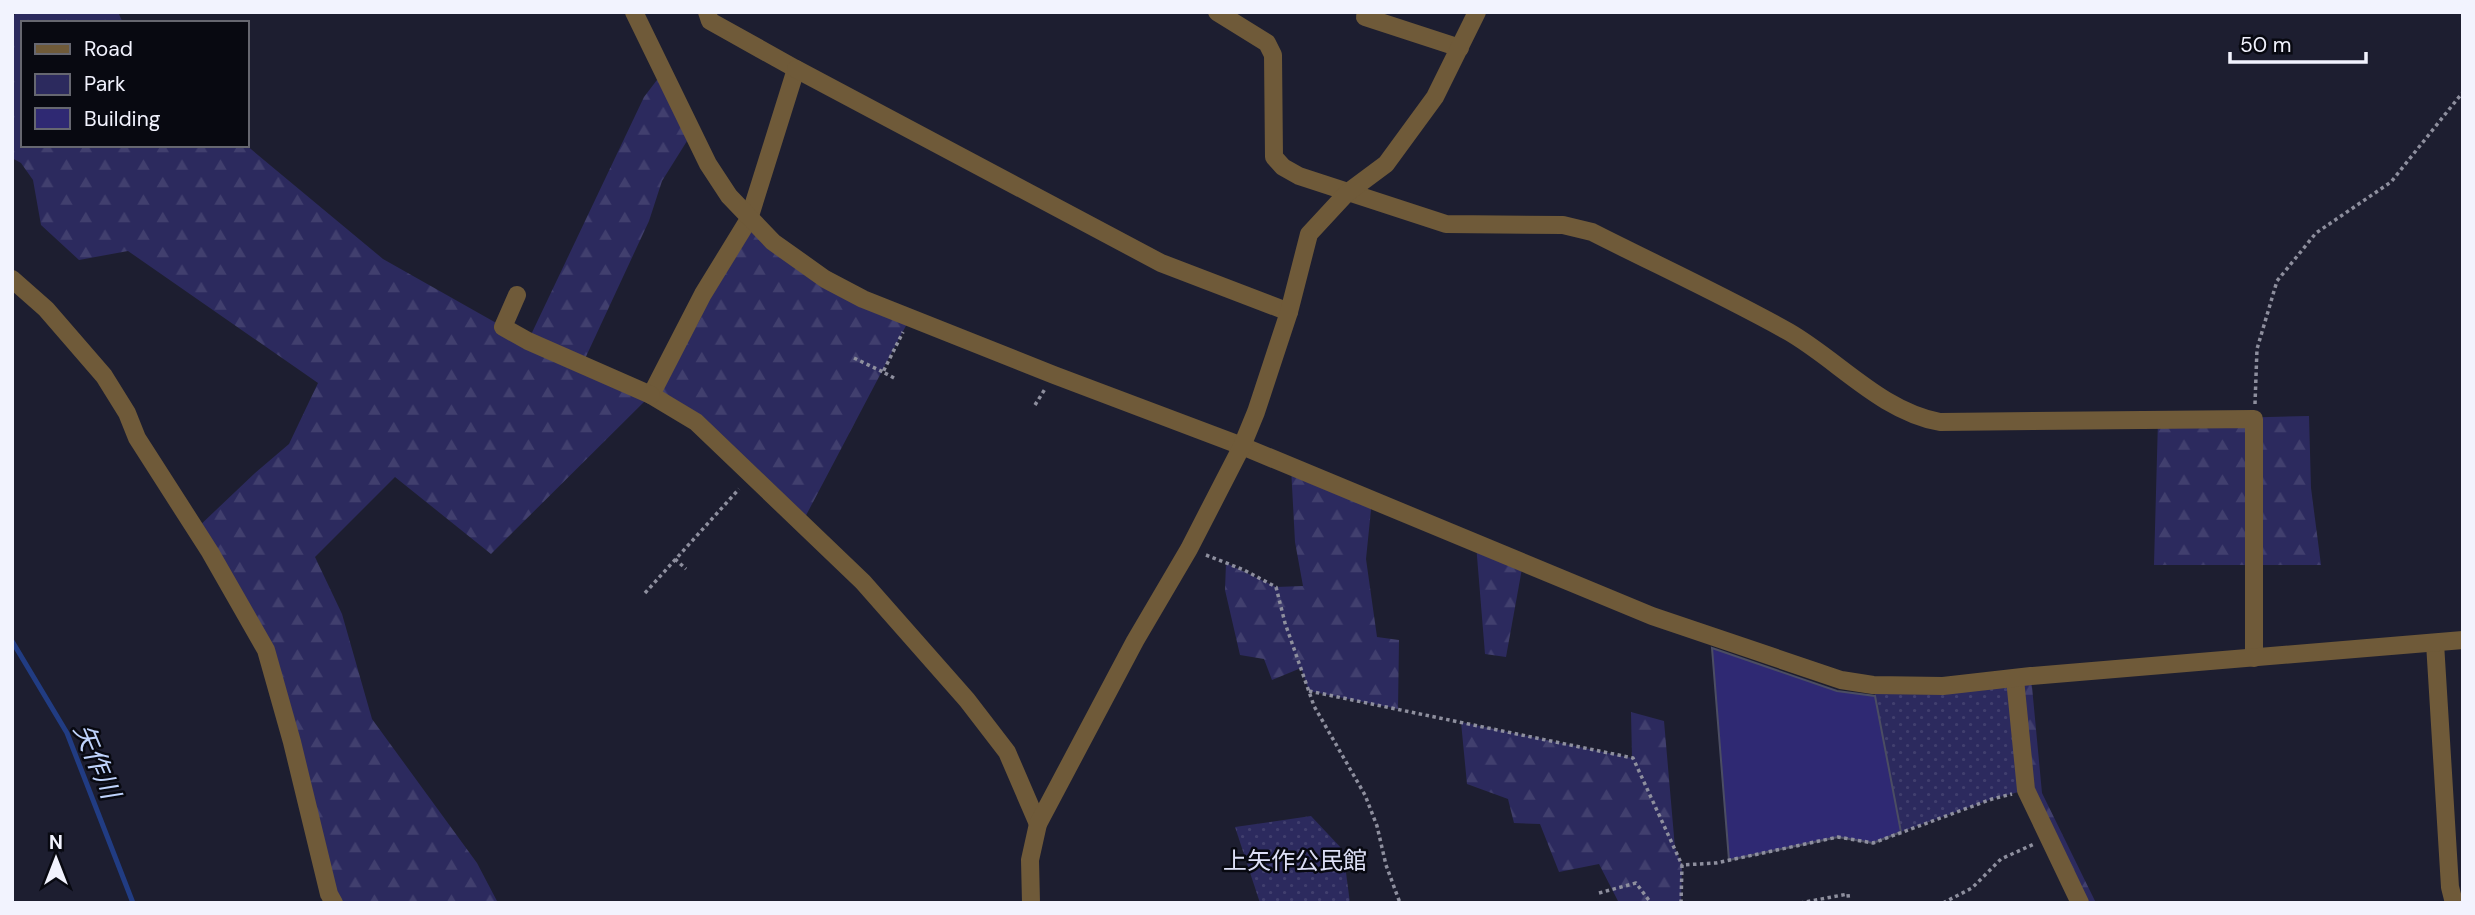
<svg xmlns="http://www.w3.org/2000/svg" width="2475" height="915" font-family="'DM Sans','Noto Sans JP',sans-serif">
  <style>
    .green { fill: url(#green-dots) }
    .forest { fill: url(#forest-firs) }
    .lines { fill: none; stroke-linecap: round; stroke-linejoin: round }
    .stream { stroke: #213c83; stroke-width: 5 }
    .building { fill: #2f2973; stroke: #4b4d63; stroke-width: 2 }
    .path { stroke: #8e8f9e; stroke-width: 3.5; stroke-dasharray: 3.5 3.5; stroke-linecap: butt }
    .minor { stroke: #6f5a39; stroke-width: 18 }
    .tertiary { stroke: #6f5a39; stroke-width: 18 }
    .labels { text-anchor: middle; dominant-baseline: central; stroke-width: 5; stroke-linejoin: round; paint-order: stroke }
    .park-label { font-size: 24px; fill: #dddff6; stroke: #080911 }
    .water-label { font-size: 26px; font-style: italic; fill: #bfd3fc; stroke: #080911 }
  </style>
  <defs>
    <pattern id="green-dots" width="8" height="8" patternUnits="userSpaceOnUse" patternTransform="scale(1.75)"><rect width="8" height="8" fill="#2c2a5e"/><path d="M2 2h.1M6 6h.1" fill="none" stroke="#413f6e" stroke-width="1.8" stroke-linecap="round"/></pattern>
    <pattern id="forest-firs" width="22" height="20" patternUnits="userSpaceOnUse" patternTransform="scale(1.75)"><rect width="22" height="20" fill="#2c2a5e"/><path d="M5 1l3.5 6h-7zM16 11l3.5 6h-7z" fill="#413f6e"/></pattern>
  </defs>
  <rect width="100%" height="100%" fill="#1d1e30"/>
  <g class="green">
    <path d="M2015 679 2026 790 1992 799 1901 832 1873 685Z"/>
    <path d="M1311 816 1343 850 1350 903H1260L1235 827Z"/>
  </g>
  <g class="forest">
    <path d="M17 12H118L123 23H23V145H246L383 259 528 341 644 97 663 72 692 133 662 181 649 221 583 363 651 395 749 219 773 242 910 318 802 523 651 395 491 554 395 477 315 557 342 614 372 719 477 863 498 903H334L266 650 196 529 255 473 289 444 318 383 128 251 79 260 41 225 33 180 21 163 12 158V18Z"/>
    <path d="M2309 416 2311 488 2321 565H2154L2158 420Z"/>
    <path d="M1291 467 1372 500 1366 559 1377 637 1399 640 1398 709 1309 691 1301 668 1272 680 1264 659 1240 655 1225 590 1226 563 1276 587 1303 586 1295 542Z"/>
    <path d="M1476 544 1523 563 1506 657 1485 654Z"/>
    <path d="M2031 676 2042 793 2096 903H2080L2026 790 2015 679Z"/>
    <path d="M1631 712 1664 721 1675 848 1682 865 1681 903H1619L1599 864 1559 872 1540 824 1514 823 1508 799 1467 784 1461 722 1632 758Z"/>
  </g>
  <g class="lines">
    <path class="stream" d="M12 641 67 733 133 903"/>
  </g>
  <path class="building" d="M1712 648 1837 691 1875 696 1901 832 1873 843 1838 837 1729 860Z"/>
  <g class="lines">
    <g class="path">
      <path d="M854 358 883 372"/>
      <path d="M894 378 883 372 903 332"/>
      <path d="M2255 404 2257 349 2277 281 2316 233 2391 182 2463 92"/>
      <path d="M1035 405 1045 389"/>
      <path d="M1206 555 1244 570 1276 587 1285 623 1314 706 1365 795 1377 826 1386 865 1400 903"/>
      <path d="M675 559 686 569"/>
      <path d="M645 593 739 489"/>
      <path d="M1309 691 1633 758 1682 865"/>
      <path d="M1599 893 1636 883 1651 903"/>
      <path d="M1681 903 1682 865 1716 863 1838 837 1873 843 1992 799 2012 794"/>
      <path d="M1800 903 1848 894 1849 903"/>
      <path d="M1943 903 1972 888 2001 859 2034 844"/>
    </g>
    <g class="minor">
      <path d="M707 12 710 21 796 69 749 219 703 294 651 395 696 422 863 582 967 700 1007 752 1038 824"/>
      <path d="M1217 12 1267 43 1273 55 1274 157 1283 167 1299 176 1446 224 1563 225 1592 232C1657 265 1725 296 1789 332 1839 361 1881 411 1940 422L2254 419V658"/>
      <path d="M1366 12 1365 17 1460 48"/>
      <path d="M796 69 1161 263 1289 312"/>
      <path d="M12 279 46 309 104 376 127 413 137 438 210 552 266 650 292 742 329 894 334 903"/>
      <path d="M517 295 503 327 528 341 651 395"/>
      <path d="M2435 643 2450 887 2454 903"/>
      <path d="M2015 679 2026 790 2080 903"/>
    </g>
    <g class="tertiary">
      <path d="M634 12 708 164 729 196 773 242 825 279 863 299 1054 375 1242 446 1652 616 1841 680 1873 685 1943 686 2031 676 2463 640"/>
      <path d="M1031 903 1030 860 1038 824 1135 641 1189 549 1242 446 1256 412 1289 312 1309 234 1347 193 1386 164 1435 97 1477 12"/>
    </g>
  </g>
  <g class="labels">
    <g class="park-label">
      <text x="1295" y="860">上矢作公民館</text>
    </g>
    <g class="water-label">
      <text transform="translate(97 761) rotate(67)">矢作川</text>
    </g>
  </g>
  <rect width="2475" height="915" fill="none" stroke="#f2f3fe" stroke-width="28"/>
  <rect x="21" y="21" width="228" height="126" fill="#080911" stroke="#666770" stroke-width="2"/>
  <rect x="35" y="44" width="35" height="10" fill="#6f5a39" stroke="#666770" stroke-width="2"/>
  <text x="84" y="56" font-size="21" fill="#f2f3fe">Road</text>
  <rect x="35" y="74" width="35" height="21" fill="#2c2a5e" stroke="#666770" stroke-width="2"/>
  <text x="84" y="91" font-size="21" fill="#f2f3fe">Park</text>
  <rect x="35" y="108" width="35" height="21" fill="#2f2973" stroke="#666770" stroke-width="2"/>
  <text x="84" y="126" font-size="21" fill="#f2f3fe">Building</text>
  <g transform="translate(56 859)" stroke="#080911" stroke-width="5" paint-order="stroke">
  <path d="M0-5L12 26L0 18L-12 26Z" fill="#f2f3fe"/>
  <text y="-10" font-size="19" font-weight="bold" text-anchor="middle" fill="#f2f3fe">N</text>
  </g>
  <path d="M2230 52v10h136v-10" fill="none" stroke="#f2f3fe" stroke-width="3.5"/>
  <text x="2240" y="52" font-size="21" fill="#f2f3fe" stroke="#080911" stroke-width="5" paint-order="stroke">50 m</text>
</svg>
